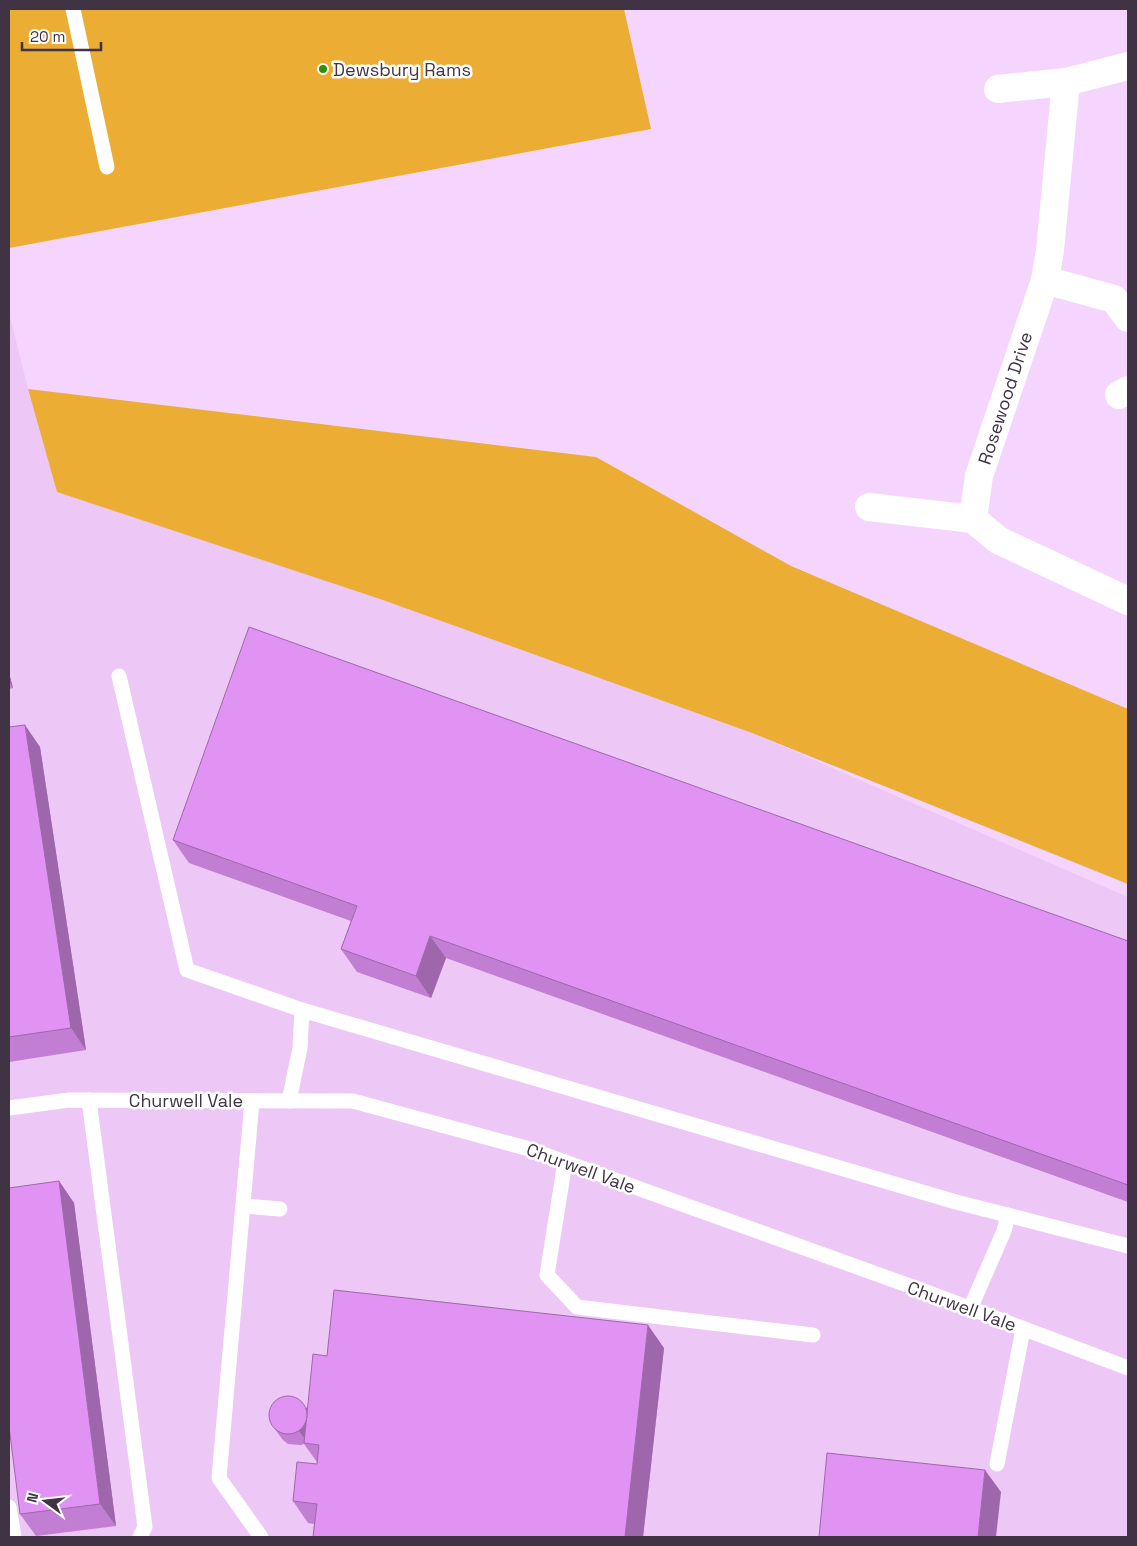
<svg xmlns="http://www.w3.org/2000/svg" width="1137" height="1546" font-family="'Space Grotesk',sans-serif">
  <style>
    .built { fill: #edc7f6 }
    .green { fill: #ebad33 }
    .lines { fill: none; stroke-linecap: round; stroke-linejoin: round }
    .lane { stroke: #fff; stroke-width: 15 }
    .street { stroke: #fff; stroke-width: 28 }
    .wall { fill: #c27ed2 }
    .shaded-wall { fill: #9e67ab }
    .building { fill: #e193f4; stroke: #9e67ab }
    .poi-dot { fill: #318f02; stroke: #fff; stroke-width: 2 }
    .labels { text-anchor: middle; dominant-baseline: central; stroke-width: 5; stroke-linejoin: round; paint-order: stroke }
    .poi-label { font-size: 18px; fill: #403343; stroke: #fff; text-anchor: start }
    .street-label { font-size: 18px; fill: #403343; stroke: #fff }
  </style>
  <rect width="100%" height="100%" fill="#f5d5fe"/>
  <path class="built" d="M9 313 28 389 57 492 380 599 752 733 1128 897V1537H9Z"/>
  <g class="green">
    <path d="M9 9H624L651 129 9 248Z"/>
    <path d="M28 389 596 457 791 566 1128 709V884L752 733 380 599 57 492Z"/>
  </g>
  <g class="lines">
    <g class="lane">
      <path d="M73 9 107 167"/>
      <path d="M119 676 187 970 302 1010 300 1048 289 1101"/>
      <path d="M302 1010 956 1202 1128 1246"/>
      <path d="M89 1100 145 1527 140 1537"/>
      <path d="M252 1101 219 1478 261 1537"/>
      <path d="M9 1108 69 1100 353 1101 526 1148 924 1291 1128 1368"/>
      <path d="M565 1162 547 1275 577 1307 813 1335"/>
      <path d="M243 1206 280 1209"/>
      <path d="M970 1309 1004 1231 1008 1215"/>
      <path d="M997 1464 1023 1329"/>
      <path d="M9 1507 14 1537"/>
    </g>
    <g class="street">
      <path d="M1128 66 1066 82 1050 250 1045 280 979 476 973 519 998 540 1128 601"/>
      <path d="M998 89 1066 82"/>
      <path d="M1045 280 1114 299 1128 318"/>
      <path d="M1119 395 1128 390"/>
      <path d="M869 507 973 519"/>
    </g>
  </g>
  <g class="wall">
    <path d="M9 673 13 688 9 689Z"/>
    <path d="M9 727 40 747 86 1050 9 1062Z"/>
    <path d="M173 840 1128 941V1202L446 958 431 998 357 972 341 949 351 921 189 863Z"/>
    <path d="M59 1181 74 1203 116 1526 36 1536 20 1514Z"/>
    <path d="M664 1348 643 1537H313L314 1524 308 1523 293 1501 317 1464V1462L304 1444 301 1445 288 1444 283 1440 274 1428 307 1409 327 1356Z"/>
  </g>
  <g class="shaded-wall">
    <path d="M9 673 13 688 9 681Z"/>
    <path d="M25 725 40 747 86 1050 71 1028Z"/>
    <path d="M430 936 446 958 431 998 416 976Z"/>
    <path d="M59 1181 74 1203 116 1526 100 1504Z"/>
    <path d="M648 1325 664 1348 643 1537H625Z"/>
    <path d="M306 1407 314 1419 307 1442 299 1431Z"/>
    <path d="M985 1470 1001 1492 996 1537H978Z"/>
  </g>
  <g class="building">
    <path d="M249 627 1128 941V1185L430 936 416 976 341 949 357 906 173 840Z"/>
    <path d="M25 725 71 1028 9 1037V727Z"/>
    <path d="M59 1181 100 1504 20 1514 9 1426V1188Z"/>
    <path d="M334 1290 648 1325 625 1537H313L317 1504 293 1501 297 1462 317 1464 319 1445 304 1443 313 1354 327 1356Z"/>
    <circle cx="288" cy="1415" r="19"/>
    <path d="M827 1453 985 1470 978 1537H819Z"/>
  </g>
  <circle class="poi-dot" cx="323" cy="69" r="5"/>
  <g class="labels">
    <g class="poi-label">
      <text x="333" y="69">Dewsbury Rams</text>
    </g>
    <g class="street-label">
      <text transform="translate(1005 398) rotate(-72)">Rosewood Drive</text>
      <text x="186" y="1100">Churwell Vale</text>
      <text transform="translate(581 1168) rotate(20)">Churwell Vale</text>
      <text transform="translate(962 1306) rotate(20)">Churwell Vale</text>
    </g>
  </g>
  <rect width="1137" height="1546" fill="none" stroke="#403343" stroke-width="20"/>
  <g transform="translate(45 1501) rotate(285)" stroke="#ffffff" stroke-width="4" paint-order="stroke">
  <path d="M0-4L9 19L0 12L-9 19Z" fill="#403343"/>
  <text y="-8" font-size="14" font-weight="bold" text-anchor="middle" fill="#403343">N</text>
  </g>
  <path d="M22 42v8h79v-8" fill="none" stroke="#403343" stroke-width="2.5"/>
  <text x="30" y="42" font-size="15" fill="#403343" stroke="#ffffff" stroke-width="4" paint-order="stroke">20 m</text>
</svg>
